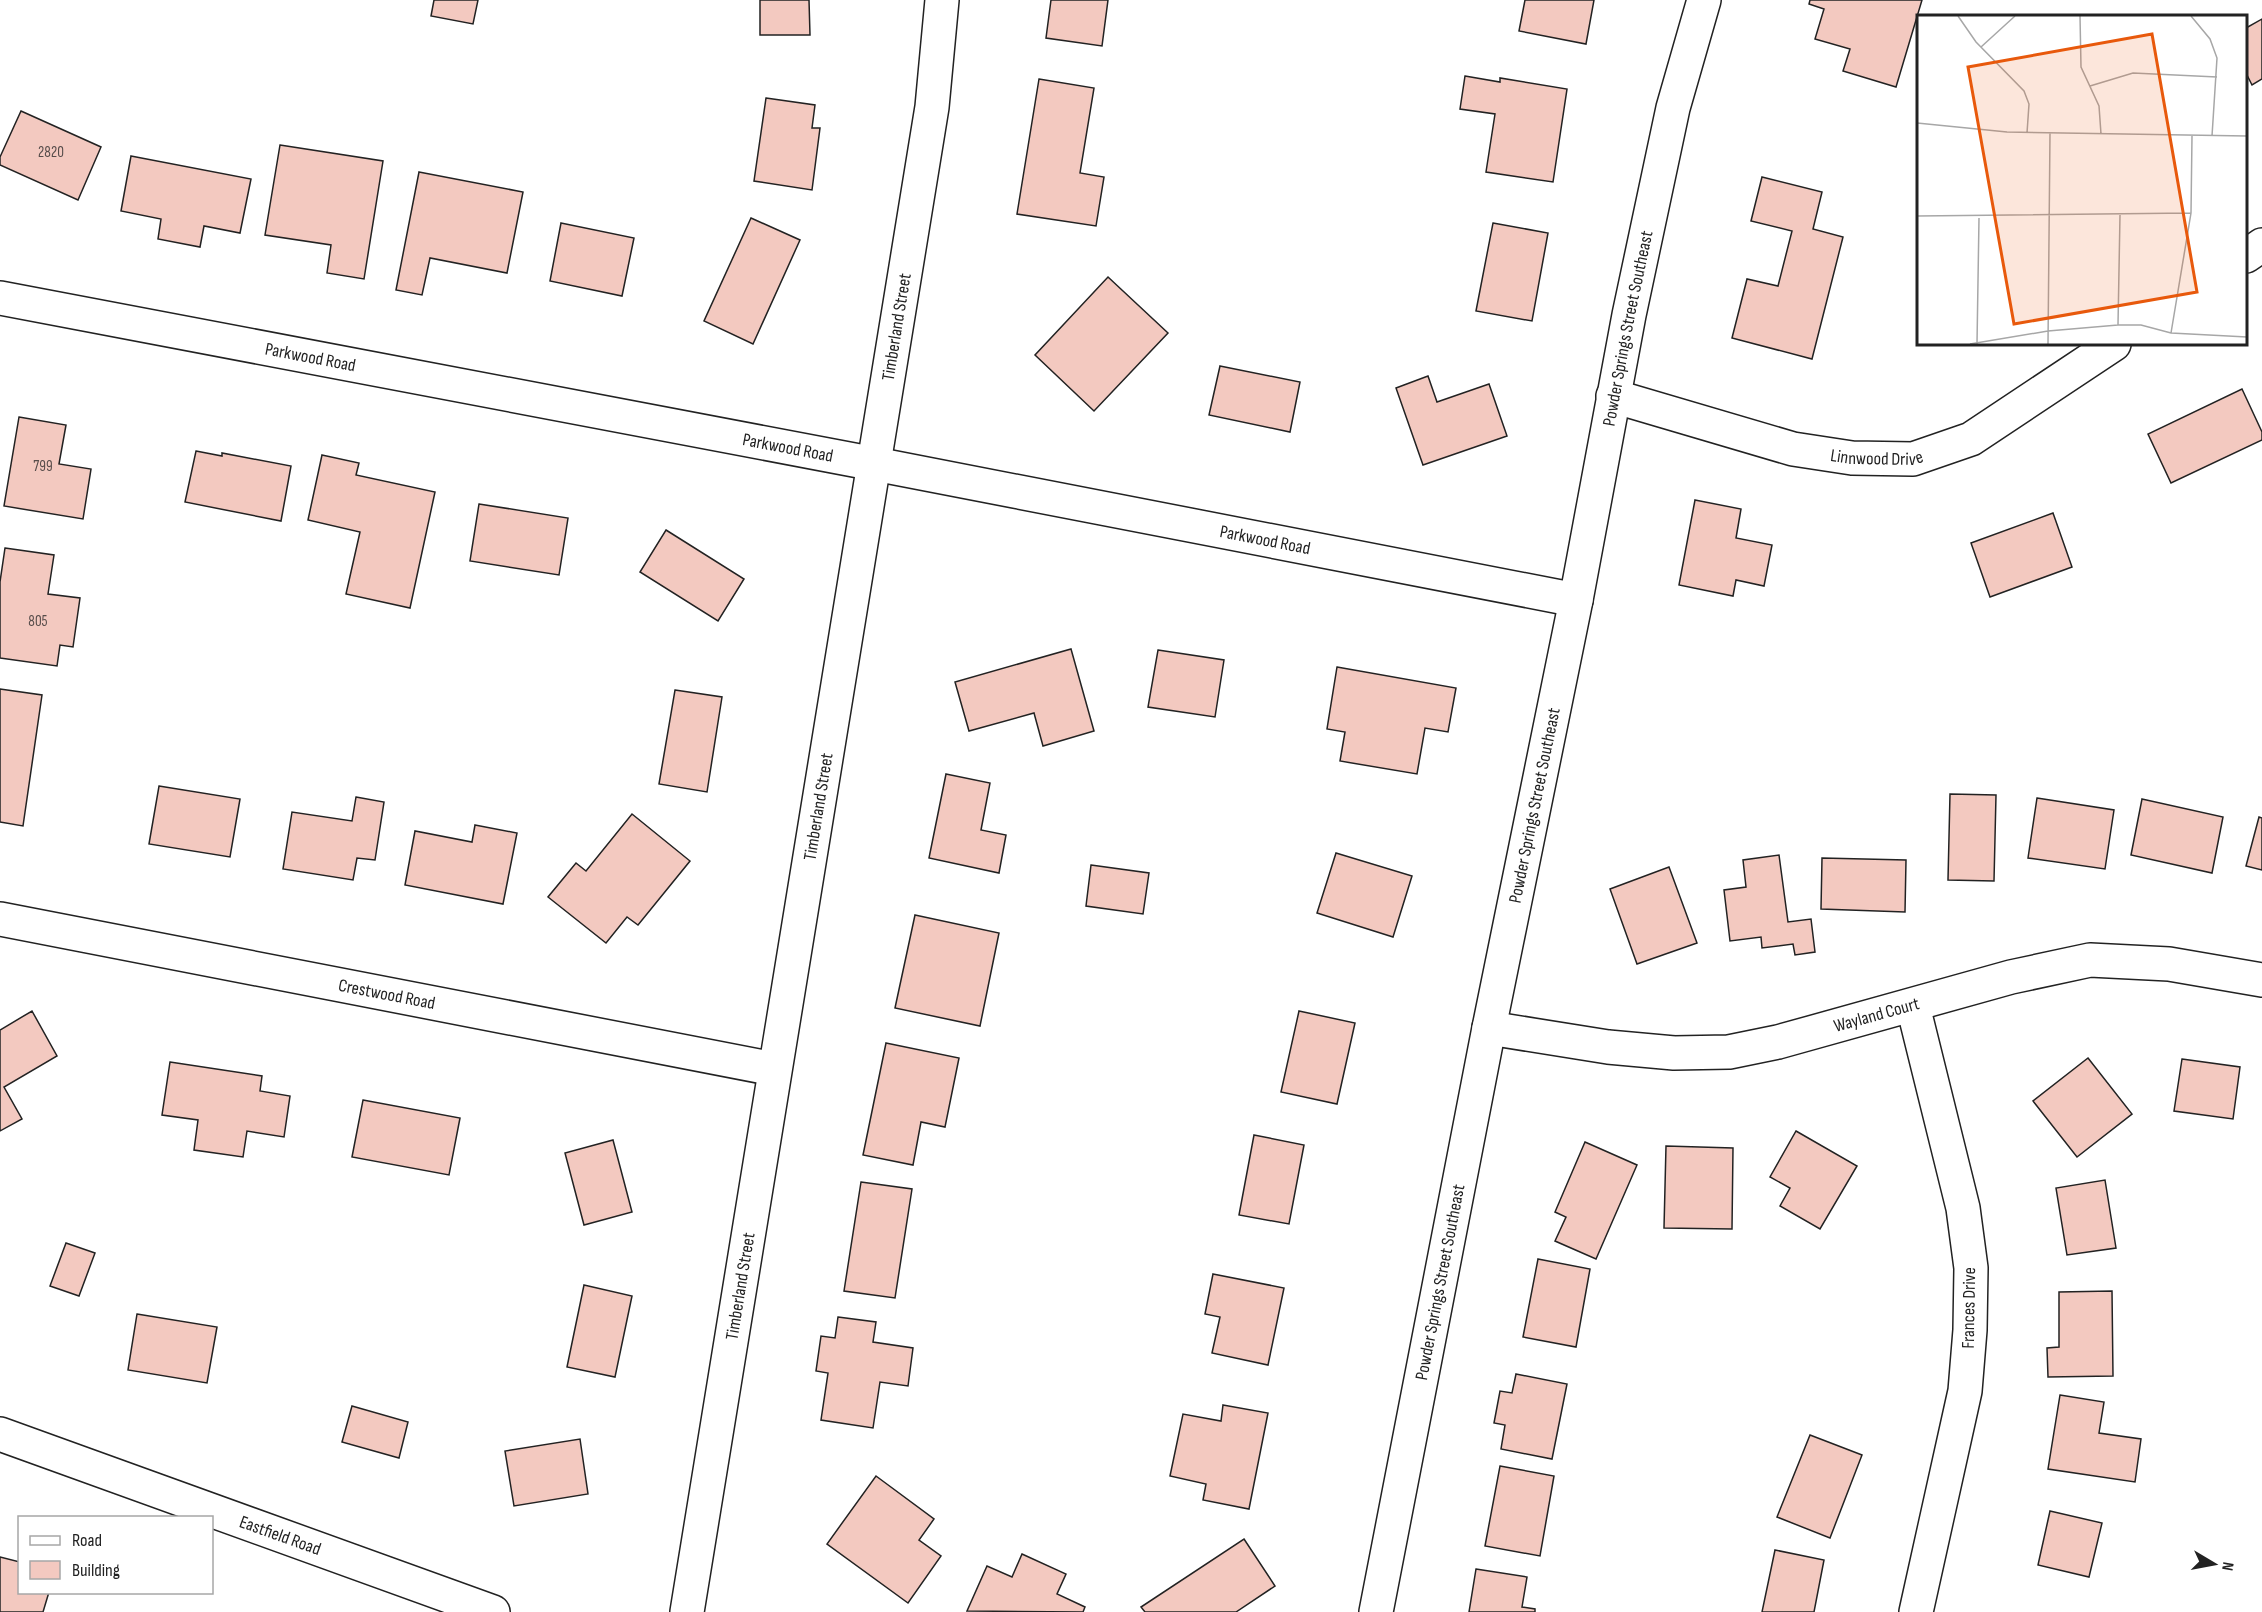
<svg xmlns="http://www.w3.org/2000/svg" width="2262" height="1612" font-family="'Sofia Sans Condensed',sans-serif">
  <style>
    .building { fill: #f3c9c0; stroke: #222; stroke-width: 1.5 }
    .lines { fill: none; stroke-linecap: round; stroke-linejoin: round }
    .street-casing { stroke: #222; stroke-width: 36 }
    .secondary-casing { stroke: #222; stroke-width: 36 }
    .street { stroke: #fff; stroke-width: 33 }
    .secondary { stroke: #fff; stroke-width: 33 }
    .labels { text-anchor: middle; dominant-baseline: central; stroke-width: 4.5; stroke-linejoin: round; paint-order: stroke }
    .number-label { font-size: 15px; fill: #564c4a }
    .street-label { font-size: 18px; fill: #222; stroke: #fff }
    .inset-road { fill: none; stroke: #a7a7a7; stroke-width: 1.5 }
    .view { fill: #e8590c; fill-opacity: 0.15; stroke: #e8590c; stroke-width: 3 }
    .inset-edge { fill: none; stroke: #222; stroke-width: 3 }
  </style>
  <rect width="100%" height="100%" fill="#fff"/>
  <g class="building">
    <path d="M434 0H478L473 24 431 16Z"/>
    <path d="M760 0H809L810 35H760Z"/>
    <path d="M1051 0H1108L1102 46 1046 38Z"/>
    <path d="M1525 0H1594L1586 44 1519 31Z"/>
    <path d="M1810 0H1922L1896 87 1843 71 1850 49 1815 39 1824 9 1809 4Z"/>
    <path d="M2262 19V79L2252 85 2246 73V28Z"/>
    <path d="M1465 76 1500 82V78L1567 89 1553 182 1486 172 1495 114 1460 109Z"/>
    <path d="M1039 79 1094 88 1080 173 1104 177 1096 226 1017 214Z"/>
    <path d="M766 98 815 105 812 128H820L812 190 754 181Z"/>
    <path d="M21 111 101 147 78 200 0 165V157Z"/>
    <path d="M280 145 383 161 364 279 327 273 331 245 265 235Z"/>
    <path d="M131 156 251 179 240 233 204 226 200 247 158 239 161 219 121 211Z"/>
    <path d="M419 172 523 192 507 273 430 258 422 295 396 290Z"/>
    <path d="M1762 177 1822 192 1813 229 1843 237 1812 359 1732 338 1747 279 1778 286 1792 231 1751 221Z"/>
    <path d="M751 218 800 240 753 344 704 321Z"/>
    <path d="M561 223 634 238 622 296 550 281Z"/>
    <path d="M1493 223 1548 233 1532 321 1476 311Z"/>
    <path d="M1108 277 1168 333 1094 411 1035 355Z"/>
    <path d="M1220 366 1300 382 1290 432 1209 415Z"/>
    <path d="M1428 376 1437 402 1489 384 1507 436 1423 465 1396 388Z"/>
    <path d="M2242 389 2262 432V440L2171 483 2148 434Z"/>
    <path d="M19 417 66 425 59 464 91 469 83 519 4 506Z"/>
    <path d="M196 451 222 456V453L291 466 281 521 185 502Z"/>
    <path d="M322 455 359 463 356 475 435 492 410 608 346 594 360 532 308 520Z"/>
    <path d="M1695 500 1741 509 1736 538 1772 545 1764 586 1736 580 1733 596 1679 585Z"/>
    <path d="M479 504 568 518 559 575 470 561Z"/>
    <path d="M2053 513 2072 567 1990 597 1971 543Z"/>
    <path d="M666 530 744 579 718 621 640 572Z"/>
    <path d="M5 548 54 555 48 594 80 598 73 647 60 645 57 666 0 658V582Z"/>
    <path d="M1071 649 1094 731 1043 746 1034 713 969 731 955 682Z"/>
    <path d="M1158 650 1224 660 1215 717 1148 707Z"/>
    <path d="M1337 667 1456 688 1448 732 1425 728 1417 774 1340 761 1345 732 1327 729Z"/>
    <path d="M0 689 42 695 23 826 0 822Z"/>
    <path d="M675 690 722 697 707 792 659 784Z"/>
    <path d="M946 774 990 783 981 830 1006 835 999 873 929 858Z"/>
    <path d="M159 786 240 799 230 857 149 844Z"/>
    <path d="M1950 794 1996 795 1994 881 1948 880Z"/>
    <path d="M356 797 384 802 375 860 357 858 353 880 283 869 292 812 352 821Z"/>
    <path d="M2037 798 2114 810 2105 869 2028 858Z"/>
    <path d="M2142 799 2223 817 2212 873 2131 855Z"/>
    <path d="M632 814 690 861 638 925 627 917 606 943 548 897 576 863 586 871Z"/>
    <path d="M2259 817 2262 818V870L2246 866Z"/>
    <path d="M475 825 517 833 503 904 405 885 415 831 472 842Z"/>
    <path d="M1336 853 1412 876 1393 937 1317 913Z"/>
    <path d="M1779 855 1788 922 1811 919 1815 952 1795 955 1793 944 1762 948 1761 937 1730 941 1724 890 1746 887 1743 860Z"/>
    <path d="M1822 858 1906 860 1905 912 1821 909Z"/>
    <path d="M1091 865 1149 873 1143 914 1086 906Z"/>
    <path d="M1669 867 1697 943 1637 964 1610 889Z"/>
    <path d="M915 915 999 933 980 1026 895 1008Z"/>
    <path d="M32 1011 57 1056 4 1087 22 1119 0 1131V1030Z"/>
    <path d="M1299 1011 1355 1023 1337 1104 1281 1092Z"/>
    <path d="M886 1043 959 1058 945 1127 921 1122 913 1165 863 1155Z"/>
    <path d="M2088 1058 2132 1114 2077 1157 2033 1101Z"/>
    <path d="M2182 1059 2240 1067 2233 1119 2174 1111Z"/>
    <path d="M170 1062 262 1076 260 1091 290 1096 284 1137 247 1131 243 1157 194 1150 198 1120 162 1115Z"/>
    <path d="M363 1100 460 1118 449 1175 352 1157Z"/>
    <path d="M1796 1131 1857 1166 1820 1229 1780 1206 1790 1188 1770 1177Z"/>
    <path d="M1254 1135 1304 1145 1289 1224 1239 1215Z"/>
    <path d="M613 1140 632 1212 584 1225 565 1153Z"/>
    <path d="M1585 1142 1637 1165 1596 1259 1555 1241 1566 1217 1555 1212Z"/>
    <path d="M1666 1146 1733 1148 1732 1229 1664 1228Z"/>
    <path d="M2105 1180 2116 1248 2067 1255 2056 1188Z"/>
    <path d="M861 1182 912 1189 895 1298 844 1291Z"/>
    <path d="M66 1243 95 1253 79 1296 50 1286Z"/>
    <path d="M1538 1259 1590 1269 1576 1347 1523 1337Z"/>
    <path d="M1213 1274 1284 1288 1268 1365 1212 1353 1220 1317 1205 1314Z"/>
    <path d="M584 1285 632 1296 615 1377 567 1367Z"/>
    <path d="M2112 1291 2113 1376 2048 1377 2047 1348 2059 1347V1292Z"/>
    <path d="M137 1314 217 1327 207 1383 128 1370Z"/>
    <path d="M838 1317 876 1322 873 1342 913 1348 908 1386 880 1382 873 1428 821 1420 828 1373 816 1371 821 1336 835 1338Z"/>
    <path d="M1516 1374 1567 1384 1552 1459 1501 1449 1505 1425 1494 1423 1500 1391 1512 1393Z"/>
    <path d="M2060 1395 2104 1402 2099 1433 2141 1439 2135 1482 2048 1469Z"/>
    <path d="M1223 1405 1268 1413 1249 1509 1203 1500 1206 1484 1170 1476 1183 1414 1221 1421Z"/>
    <path d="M352 1406 408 1422 399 1458 342 1442Z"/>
    <path d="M1810 1435 1862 1455 1830 1538 1777 1517Z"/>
    <path d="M580 1439 588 1494 514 1506 505 1451Z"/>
    <path d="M1500 1466 1554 1476 1540 1556 1485 1546Z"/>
    <path d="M876 1476 934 1519 919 1540 941 1556 908 1603 827 1544Z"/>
    <path d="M2050 1511 2102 1523 2089 1577 2038 1565Z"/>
    <path d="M1244 1539 1275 1586 1236 1612H1145L1141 1607Z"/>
    <path d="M1775 1550 1824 1560 1814 1612H1762Z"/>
    <path d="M1022 1554 1066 1574 1057 1594 1085 1607 1083 1612 967 1611 987 1566 1012 1577Z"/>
    <path d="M0 1557 20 1562V1592H49L43 1612H0Z"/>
    <path d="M1476 1569 1527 1577 1522 1607 1535 1609V1612H1469Z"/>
  </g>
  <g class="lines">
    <g class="street-casing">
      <g id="street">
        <path d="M2246 256 2262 245"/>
        <path id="s1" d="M0 298 875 464 1576 600"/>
        <path id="s2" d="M1613 396 1793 449 1852 458 1913 459 1971 439 2114 344"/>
        <path id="s3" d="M0 919 774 1069"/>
        <path d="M1913 1006 1963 1208 1971 1268 1970 1330 1965 1391 1916 1612"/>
        <path id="s4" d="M1489 1028 1608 1047 1674 1053 1729 1052 1778 1042 2011 977 2090 960 2169 964 2262 980"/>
        <path id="s5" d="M0 1434 493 1612"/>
        <path id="s6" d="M687 1612 932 107 942 0"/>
      </g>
    </g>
    <g class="secondary-casing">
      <g id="secondary">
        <path id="s7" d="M1376 1612 1489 1028 1576 600 1629 315 1673 108 1704 0"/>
      </g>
    </g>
    <use href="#street" class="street"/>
    <use href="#secondary" class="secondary"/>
  </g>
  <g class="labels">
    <g class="number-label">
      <text x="51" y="152">2820</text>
      <text x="43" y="466">799</text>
      <text x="38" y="621">805</text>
    </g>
    <g class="street-label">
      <text stroke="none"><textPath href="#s6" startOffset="1302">Timberland Street</textPath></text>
      <text stroke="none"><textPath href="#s7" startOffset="1308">Powder Springs Street Southeast</textPath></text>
      <text stroke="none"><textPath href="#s1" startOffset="316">Parkwood Road</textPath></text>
      <text stroke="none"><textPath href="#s1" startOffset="802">Parkwood Road</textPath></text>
      <text stroke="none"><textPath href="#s2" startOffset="272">Linnwood Drive</textPath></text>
      <text stroke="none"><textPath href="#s1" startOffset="1288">Parkwood Road</textPath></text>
      <text stroke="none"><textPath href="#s7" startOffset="822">Powder Springs Street Southeast</textPath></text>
      <text stroke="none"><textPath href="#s6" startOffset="816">Timberland Street</textPath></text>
      <text stroke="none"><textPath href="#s3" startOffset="394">Crestwood Road</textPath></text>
      <text stroke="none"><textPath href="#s4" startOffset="394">Wayland Court</textPath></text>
      <text stroke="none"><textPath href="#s7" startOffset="336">Powder Springs Street Southeast</textPath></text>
      <text stroke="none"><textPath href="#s6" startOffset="330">Timberland Street</textPath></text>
      <text transform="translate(1969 1308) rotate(-89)">Frances Drive</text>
      <text stroke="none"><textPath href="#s5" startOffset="298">Eastfield Road</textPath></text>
    </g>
  </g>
  <g transform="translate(1917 15)">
    <rect width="330" height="330" fill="#fff"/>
    <path class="inset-road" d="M41 1 59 27 107 76 112 89 110 118M163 1 164 52 182 91 184 119M274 1 293 24 300 43 295 121M64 32 98 1M173 71 216 58 300 62M0 108 90 117 330 121M0 201 274 198M201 310 203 200M254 318 274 198 275 121M53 329 131 316 201 310H224L254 318 330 322M60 329 62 203M131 329 133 118"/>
    <path class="view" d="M235 19 280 277 97 309 51 52Z"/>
    <rect width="330" height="330" class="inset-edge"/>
  </g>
  <rect x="18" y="1516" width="195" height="78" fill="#ffffff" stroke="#a7a7a7" stroke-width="1.5"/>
  <rect x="30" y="1536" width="30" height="9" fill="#ffffff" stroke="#a7a7a7" stroke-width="1.5"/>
  <text x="72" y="1546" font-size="18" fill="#222222">Road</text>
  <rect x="30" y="1561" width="30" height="18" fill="#f3c9c0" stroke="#a7a7a7" stroke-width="1.5"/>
  <text x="72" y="1576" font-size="18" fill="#222222">Building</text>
  <g transform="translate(2214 1564) rotate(100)" stroke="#ffffff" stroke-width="4.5" paint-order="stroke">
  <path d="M0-4.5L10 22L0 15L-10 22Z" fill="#222222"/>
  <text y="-9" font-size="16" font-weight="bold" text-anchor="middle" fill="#222222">N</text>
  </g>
</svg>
